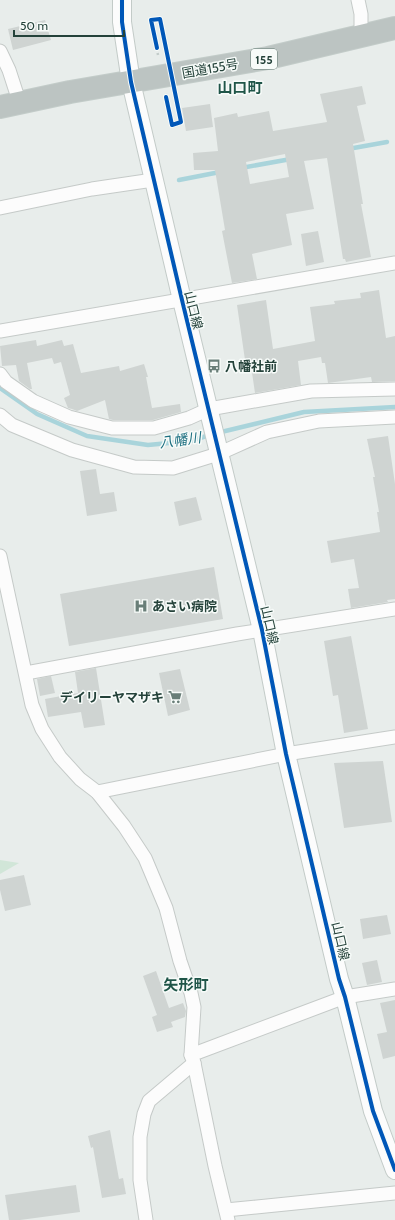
<svg xmlns="http://www.w3.org/2000/svg" width="395" height="1220" font-family="Cabin,'Noto Sans JP',sans-serif">
  <style>
    .green { fill: #d1e6d8 }
    .lines { fill: none; stroke-linecap: round; stroke-linejoin: round }
    .stream { stroke: #a9d4db; stroke-width: 4.5 }
    .building { fill: #cfd4d2; fill-rule: evenodd }
    .street-casing { stroke: #c5cac8; stroke-width: 15 }
    .secondary-casing { stroke: #c3cbc8; stroke-width: 20 }
    .highway-casing { stroke: #c3ccc9; stroke-width: 24 }
    .path { stroke: #c3ccca; stroke-width: 2.5; stroke-dasharray: 2 3; stroke-linecap: butt }
    .street { stroke: #fcfcfc; stroke-width: 13 }
    .secondary { stroke: #fcfcfc; stroke-width: 18 }
    .highway { stroke: #bcc4c2; stroke-width: 22 }
    .path-bridge { stroke: #c3ccca; stroke-width: 2.5; stroke-dasharray: 2 3; stroke-linecap: butt }
    .cycleway-casing { stroke: #f7fbf9; stroke-width: 6 }
    .cycleway { stroke: #0057b8; stroke-width: 4 }
    .labels { text-anchor: middle; dominant-baseline: central; stroke-width: 3; stroke-linejoin: round; paint-order: stroke }
    .shield { fill: #f7fbf9; stroke: #637a73; stroke-width: 1 }
    .shield-label { font-size: 12px; font-weight: bold; fill: #24423a }
    .street-label { font-size: 13px; fill: #24423a; stroke: #f7fbf9 }
    .poi-label { font-size: 13px; font-weight: bold; fill: #24423a; stroke: #f7fbf9; text-anchor: start }
    .water-label { font-size: 14px; font-style: italic; fill: #1c6f80; stroke: #f7fbf9 }
    .quarter-label { font-size: 15px; font-weight: bold; fill: #1f5548; stroke: #f7fbf9 }
  </style>
  <rect width="100%" height="100%" fill="#e8edeb"/>
  <path class="green" d="M0 860 19 863 0 874Z"/>
  <g class="lines">
    <g class="stream">
      <path d="M348 149 387 142"/>
      <path d="M241 168 291 159"/>
      <path d="M179 180 220 172"/>
      <path d="M0 388 37 414 87 436 148 445 190 441 210 435"/>
      <path d="M217 433 304 412 395 407"/>
    </g>
  </g>
  <g class="building">
    <path d="M45 20 51 40 13 50 8 29Z"/>
    <path d="M362 86 366 104 357 106 365 141 353 144 363 204H361L371 257 346 262 345 259H343L327 158 304 161 314 209 286 214 292 245 252 254 257 279 232 283 222 231 225 230 215 170H194L193 153 218 151 214 118 237 113 238 117 269 111 273 131 327 122 320 94ZM285 154 289 177 250 184 246 162Z"/>
    <path d="M210 104 213 127 186 131 182 108Z"/>
    <path d="M318 231 324 262 306 266 301 234Z"/>
    <path d="M379 290 386 338 395 336V381L372 382 371 377 328 383 325 363H322L321 357 298 361 301 385 255 393 250 359 245 360 237 305 266 300 273 349 315 341 310 307 335 304 334 301 361 298 360 293Z"/>
    <path d="M36 340 37 346 62 340 64 346 73 344 81 373 119 366 120 371 144 364 148 377H146L152 408 180 404 181 412 153 420H113L109 419 105 400 77 411 72 409 68 408 64 398 70 395 61 362 54 364 52 358 27 363 32 389H30L19 381 16 365 2 366 0 346Z"/>
    <path d="M388 436 395 484V599L387 600 388 602 351 608 348 589 359 588 354 559 331 563 327 541 380 532 377 512H379L373 477H375L367 439Z"/>
    <path d="M96 469 100 494 114 492 117 511 87 516 80 471Z"/>
    <path d="M196 497 202 520 179 526 174 502Z"/>
    <path d="M214 567 223 619 69 646 60 594Z"/>
    <path d="M351 636 368 729 344 733 338 695 333 696 324 641Z"/>
    <path d="M96 668 105 725 84 728 81 712 48 717 45 699 78 693 75 672Z"/>
    <path d="M180 669 190 710 168 716 159 673Z"/>
    <path d="M51 676 55 693 40 696 37 679Z"/>
    <path d="M383 761 392 822 344 828 334 763Z"/>
    <path d="M24 875 31 905 5 911 0 890V880Z"/>
    <path d="M387 915 391 934 363 939 360 919Z"/>
    <path d="M377 960 382 982 367 985 362 963Z"/>
    <path d="M156 971 169 1008 183 1003 186 1011 185 1017 171 1022 173 1027 157 1032 152 1017 157 1015 143 976Z"/>
    <path d="M395 1000V1056L383 1059 377 1034 387 1032 380 1003Z"/>
    <path d="M110 1130 119 1179 123 1178 126 1194 102 1198 93 1147 91 1148 88 1136Z"/>
    <path d="M76 1185 80 1212 20 1220H9L5 1195Z"/>
  </g>
  <g class="lines">
    <g class="street-casing">
      <g id="street">
        <path d="M358 0 361 14V37"/>
        <path d="M0 51 9 70 20 104"/>
        <path d="M0 208 92 189 153 180"/>
        <path d="M0 331 395 263"/>
        <path d="M0 374 6 382 33 401 69 417 112 428H154L189 418 209 409 311 391 395 389"/>
        <path d="M0 415 12 425 72 450 134 467 173 468 218 454 267 432 319 421 395 417"/>
        <path d="M0 556 32 705 42 729 60 757 80 779 97 792 124 826 145 858 166 908 180 961 191 993 194 1007 191 1055 194 1063 149 1101 144 1114 140 1137V1180L146 1220"/>
        <path d="M26 673 237 634 395 609"/>
        <path d="M97 792 286 754 395 737"/>
        <path d="M191 1055 345 997 395 989"/>
        <path d="M194 1063 215 1166 228 1220"/>
        <path d="M226 1210 395 1193"/>
      </g>
    </g>
    <g class="secondary-casing">
      <path id="secondary" d="M122 0V22L131 82 182 300 262 630 286 754 339 979 345 997 373 1111 395 1170"/>
    </g>
    <g class="highway-casing">
      <path id="highway" d="M0 107 70 92 268 58 395 28"/>
    </g>
    <g class="path">
      <path d="M158 55 151 20 160 19 166 47"/>
      <path d="M166 94 172 125 181 122 175 95"/>
    </g>
    <use href="#street" class="street"/>
    <use href="#secondary" class="secondary"/>
    <use href="#highway" class="highway"/>
    <path class="path-bridge" d="M166 47 175 95"/>
    <g class="cycleway-casing">
      <g id="cycleway">
        <path d="M122 0V22L131 82 182 300 262 630 286 754 339 979 345 997 373 1111 395 1170"/>
        <path d="M157 48 151 20 160 19 181 122 172 125 166 97"/>
      </g>
    </g>
    <use href="#cycleway" class="cycleway"/>
  </g>
  <defs>
    <g id="bus-bare" transform="scale(1.08)"><path d="M-5-6H5V4H4V6H2V4H-2V6H-4V4H-5ZM-3.5-4V0h7V-4ZM-3.5 1.2v1.5H-2V1.2ZM2 1.2v1.5H3.5V1.2Z" fill="#697e78" stroke="#f7fbf9" stroke-width="2.5" paint-order="stroke"/></g>
    <g id="hospital-bare" transform="scale(1.08)"><path d="M-5-5h3v3.5h4V-5h3V5h-3V1.5h-4V5h-3Z" fill="#697e78" stroke="#f7fbf9" stroke-width="2.5" paint-order="stroke"/></g>
    <g id="supermarket-bare" transform="scale(1.08)"><path d="M-6-5.5h2.5l.6 2H6L4.5 2H-2.5L-4.4-4H-6ZM-1.5 3.2a1.3 1.3 0 1 0 .1 0ZM3 3.2a1.3 1.3 0 1 0 .1 0Z" fill="#697e78" stroke="#f7fbf9" stroke-width="2.5" paint-order="stroke"/></g>
  </defs>
  <g fill-rule="evenodd">
    <use href="#bus-bare" x="214" y="366"/>
    <use href="#hospital-bare" x="141" y="606"/>
    <use href="#supermarket-bare" x="175" y="697"/>
  </g>
  <g class="labels">
    <rect class="shield" x="251" y="49" width="26" height="20" rx="3"/>
    <g class="shield-label">
      <text x="264" y="59">155</text>
    </g>
    <g class="street-label">
      <text transform="translate(210 68) rotate(-10)">国道155号</text>
      <text transform="translate(194 310) rotate(76)">山口線</text>
      <text transform="translate(270 625) rotate(77)">山口線</text>
      <text transform="translate(341 941) rotate(77)">山口線</text>
    </g>
    <g class="poi-label">
      <text x="225" y="366">八幡社前</text>
      <text x="152" y="606">あさい病院</text>
      <text x="164" y="697" text-anchor="end">デイリーヤマザキ</text>
    </g>
    <g class="water-label">
      <text transform="translate(180 440) rotate(-8)">八幡川</text>
    </g>
    <g class="quarter-label">
      <text x="240" y="88">山口町</text>
      <text x="186" y="985">矢形町</text>
    </g>
  </g>
  <path d="M14 30v6h110v-6" fill="none" stroke="#24423a" stroke-width="2"/>
  <text x="20" y="30" font-size="12" fill="#24423a" stroke="#f7fbf9" stroke-width="3" paint-order="stroke">50 m</text>
</svg>
